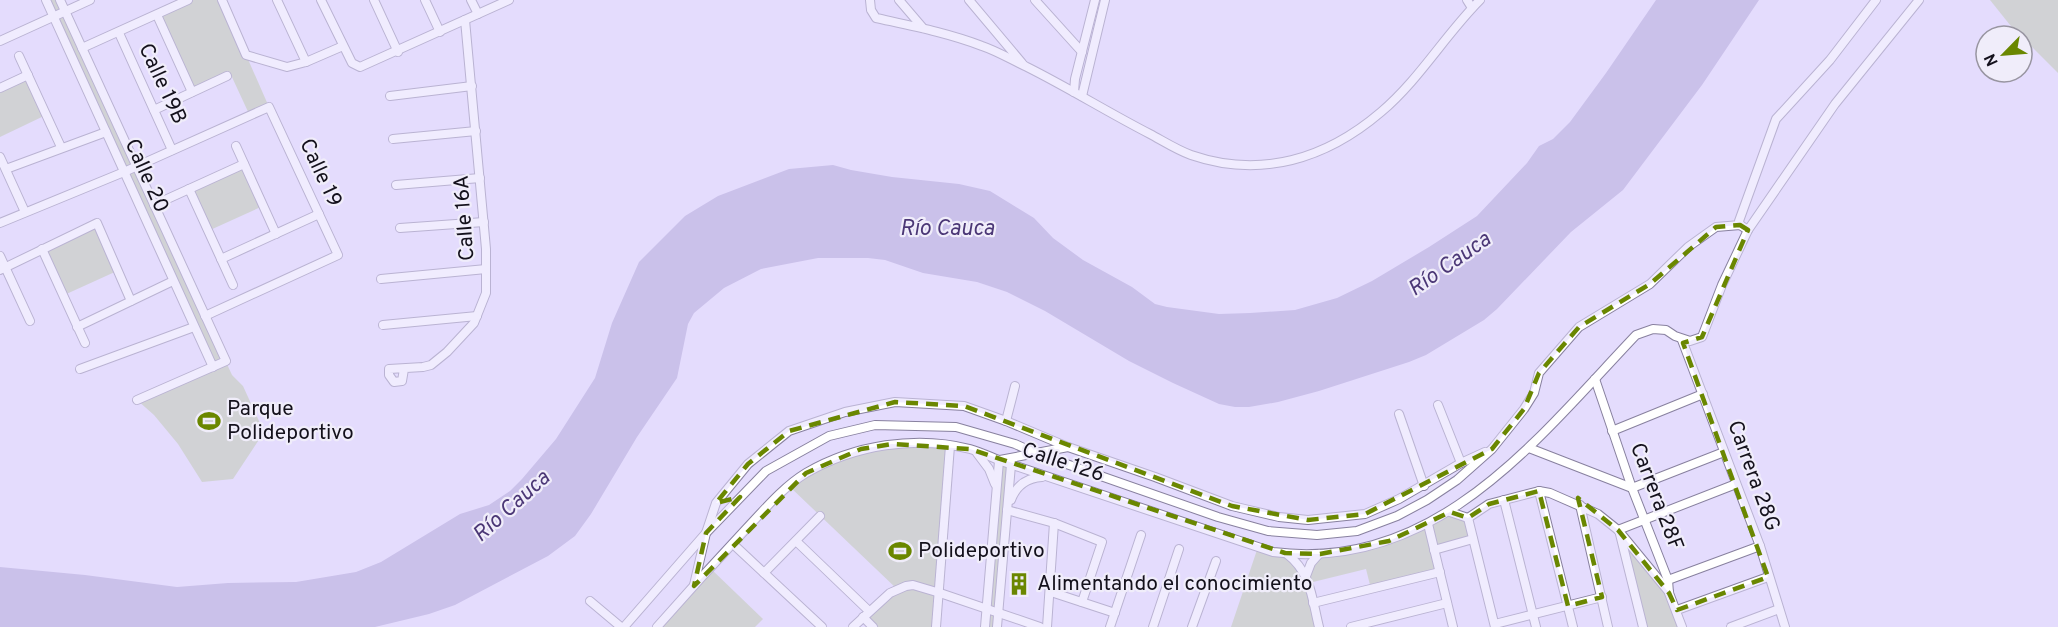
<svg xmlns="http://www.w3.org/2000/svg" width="2058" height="627" font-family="Overpass,sans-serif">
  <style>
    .green { fill: #bac6a5 }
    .water { fill: #ac9fd3 }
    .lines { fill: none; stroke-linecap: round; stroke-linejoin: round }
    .minor-casing { stroke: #88819f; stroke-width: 10 }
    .minor { stroke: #fff; stroke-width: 8 }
    .marked { fill: none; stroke: #6a8700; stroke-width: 4.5; stroke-dasharray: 12 8; stroke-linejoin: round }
    .labels { text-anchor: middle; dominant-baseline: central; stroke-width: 4.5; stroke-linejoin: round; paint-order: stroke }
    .street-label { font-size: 21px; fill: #14111c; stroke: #f0edfa }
    .poi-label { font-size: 21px; fill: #14111c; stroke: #f0edfa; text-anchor: start }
    .water-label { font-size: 22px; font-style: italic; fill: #4b3776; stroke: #f0edfa }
  </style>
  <rect width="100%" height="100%" fill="#e4dcfd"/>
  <g class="green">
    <path d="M46 0H60L232 375 243 386 264 432 233 479 202 482 178 444 154 415 137 400 212 367Z"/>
    <path d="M188 0H222L269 107 250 116 231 75 192 92 157 15Z"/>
    <path d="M1990 0H2058V73L2010 25Z"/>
    <path d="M28 75 46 115 0 137V88Z"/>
    <path d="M244 164 263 206 208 231 189 189Z"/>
    <path d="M97 223 117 271 62 296 42 249Z"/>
    <path d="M892 444 950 446 936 627H873L863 617 897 589 789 486 825 464Z"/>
    <path d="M999 461 1011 465 997 627H985Z"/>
    <path d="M1450 512 1468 518 1473 539 1434 550 1440 572 1371 589 1366 569 1309 583 1319 627H1231L1258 547 1285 553 1306 575 1315 558 1389 541Z"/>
    <path d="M1618 530 1669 593 1682 627H1643Z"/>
    <path d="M710 568 763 619 755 627H657Z"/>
  </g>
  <path class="water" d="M1656 0H1759L1702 85 1623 190 1571 232 1497 309 1484 320 1426 355 1409 362 1319 391 1278 402 1249 407H1235L1219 404 1173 383 1129 361 1045 311 1007 292 977 282 923 273 885 260 868 258H818L761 269 724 288 694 313 688 324 677 378 637 437 591 514 575 536 548 556 455 605 429 614 375 627H0V567L85 575 177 587 228 583 296 582 356 572 381 562 460 514 489 505 510 491 522 479 556 439 595 378 612 323 639 262 685 216 718 196 789 169 833 165 851 170 892 177 959 184 990 191 1034 218 1053 238 1083 260 1132 287 1155 304 1167 307 1219 314 1250 313 1295 310 1337 298 1372 281 1429 247 1477 216 1527 163 1539 146 1553 139 1570 122 1606 73Z"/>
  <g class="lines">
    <g class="minor-casing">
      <g id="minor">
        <path d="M46 0 213 367"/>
        <path d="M60 0 226 361 137 400"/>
        <path d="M222 0 246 55 287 67 306 62 343 46"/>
        <path d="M277 0 306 62"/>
        <path d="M321 0 352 63 360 67 509 0"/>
        <path d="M374 0 398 52"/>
        <path d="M425 0 440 32"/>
        <path d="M471 0 478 14"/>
        <path d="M870 0 871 10 876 18C912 26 948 33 982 46 997 51 1012 60 1027 67 1069 88 1109 113 1150 134 1163 141 1177 150 1191 155 1261 179 1326 159 1381 112 1419 80 1445 35 1480 0"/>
        <path d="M899 0 923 28"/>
        <path d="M969 0 1022 63"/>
        <path d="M1035 0 1082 52"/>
        <path d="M1467 0 1472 8"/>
        <path d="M157 15 192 92"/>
        <path d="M119 33 172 150"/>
        <path d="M0 41 90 0"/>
        <path d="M82 48 188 0"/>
        <path d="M19 56 61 147"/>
        <path d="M0 88 28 75"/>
        <path d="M1074 92 1075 79 1095 0"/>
        <path d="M390 96 472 86"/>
        <path d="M1082 96 1105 0"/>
        <path d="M154 110 227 76"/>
        <path d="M393 139 476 131"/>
        <path d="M236 146 276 234"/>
        <path d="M0 157 25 212"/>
        <path d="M6 169 106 132"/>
        <path d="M396 185 480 178"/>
        <path d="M189 189 233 285"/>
        <path d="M154 205 244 164"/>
        <path d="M0 223 124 172 269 107 338 255 205 316"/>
        <path d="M1740 225 1739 221 1776 119 1830 60 1876 0"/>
        <path d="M400 228 484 222"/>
        <path d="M42 249 85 343"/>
        <path d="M0 256 30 321"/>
        <path d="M221 259 319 214"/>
        <path d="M0 270 97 223 131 301"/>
        <path d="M381 279 486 269"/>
        <path d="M383 325 477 316"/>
        <path d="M77 327 173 281"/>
        <path d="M1682 340 1760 546 1785 627"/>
        <path d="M80 369 194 327"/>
        <path d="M404 369 402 381 394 382 389 375V369L423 367 431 365 447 352 474 323 486 293V249L465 20"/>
        <path d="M1595 379 1632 488 1668 580 1669 593 1682 627"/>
        <path d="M1438 405 1461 463"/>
        <path d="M1399 414 1424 486"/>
        <path d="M1006 421 1015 386"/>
        <path d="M1612 431 1703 394"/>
        <path d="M1529 448 1632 488 1724 452"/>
        <path d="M977 453 989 469 995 484"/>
        <path d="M1000 460 1068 447"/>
        <path d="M1539 491 1573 627"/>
        <path d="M1011 500C1016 486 1026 478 1042 477"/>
        <path d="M1504 500 1536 627"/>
        <path d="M1580 505 1608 627"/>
        <path d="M1007 510 1054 523 1102 542 1082 602"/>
        <path d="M1450 512 1468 518"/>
        <path d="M1468 518 1489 504 1539 491 1550 493 1598 514 1618 530 1669 592"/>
        <path d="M1468 518 1495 627"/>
        <path d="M1428 524 1453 627"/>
        <path d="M1618 530 1736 484"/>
        <path d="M1620 534 1643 627"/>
        <path d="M796 541 869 611"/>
        <path d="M733 544 822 627"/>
        <path d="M1434 550 1473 539"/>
        <path d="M1287 554C1311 572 1312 599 1319 627"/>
        <path d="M764 573 820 516"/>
        <path d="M1306 576 1311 563 1319 554"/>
        <path d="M1668 580 1760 546"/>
        <path d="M694 585 706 533 716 503 748 464 789 431 845 412 895 402 964 406 1006 421 1068 447 1155 477 1232 506 1279 517 1308 520 1365 514 1399 499 1461 463 1485 452"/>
        <path d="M1051 592 1115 613"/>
        <path d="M590 601 621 627"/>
        <path d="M1313 603 1440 572"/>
        <path d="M1677 610 1768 577"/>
        <path d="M863 617 873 627"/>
        <path d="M1495 624 1602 597"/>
        <path d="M624 627 706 533 766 471 829 436 875 425 956 427 1015 444 1035 453 1218 517 1268 531 1317 535 1357 531 1397 516 1427 500 1457 480 1492 449 1524 409 1534 393 1539 373 1579 327 1650 284 1688 247 1716 227 1740 225 1748 230"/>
        <path d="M657 627C686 594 716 561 746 529 764 510 783 487 806 473 854 445 916 435 970 449 981 452 993 458 1004 462L1273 552C1436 573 1537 439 1636 335L1653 329 1666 330 1675 336 1690 341 1702 337 1722 285 1748 230 1835 104 1919 0"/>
        <path d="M853 627 890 593 906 586 913 585 940 593 1040 627"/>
        <path d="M936 627 950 446"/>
        <path d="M985 627 999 461"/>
        <path d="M997 627 1011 465"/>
        <path d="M1047 627 1054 523"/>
        <path d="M1110 627 1141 535"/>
        <path d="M1153 627 1179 549"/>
        <path d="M1192 627 1216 561"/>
        <path d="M1351 627 1447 603"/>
        <path d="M1731 627 1779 609"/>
      </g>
    </g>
    <use href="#minor" class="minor"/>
  </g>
  <path d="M0 0H2058V627H0ZM1740 225 1748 230 1702 337 1683 343 1768 577 1677 610 1669 593 1618 530 1578 498 1602 597 1568 606 1539 491 1489 504 1468 518 1450 512 1389 541 1320 554 1285 553 970 449 892 444 861 449 806 473 694 586 706 533 740 497 716 503 748 464 789 431 895 402 964 406 1232 506 1308 520 1365 514 1492 449 1524 409 1539 373 1579 327 1650 284 1716 227Z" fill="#e4dcfd" fill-opacity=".55" fill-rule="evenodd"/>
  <path class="marked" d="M1740 225 1748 230 1702 337 1683 343 1768 577 1677 610 1669 593 1618 530 1578 498 1602 597 1568 606 1539 491 1489 504 1468 518 1450 512 1389 541 1320 554 1285 553 970 449 892 444 861 449 806 473 694 586 706 533 740 497 716 503 748 464 789 431 895 402 964 406 1232 506 1308 520 1365 514 1492 449 1524 409 1539 373 1579 327 1650 284 1716 227Z"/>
  <defs>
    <g id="stadium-bare" transform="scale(1.8)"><path d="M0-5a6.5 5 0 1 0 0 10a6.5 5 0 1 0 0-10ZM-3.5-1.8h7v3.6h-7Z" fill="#6a8700" stroke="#f0edfa" stroke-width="2.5" paint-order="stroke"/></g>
    <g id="building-bare" transform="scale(1.8)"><path d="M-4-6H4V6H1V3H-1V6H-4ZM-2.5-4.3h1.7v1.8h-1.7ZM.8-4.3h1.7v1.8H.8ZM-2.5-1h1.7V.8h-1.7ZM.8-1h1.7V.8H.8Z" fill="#6a8700" stroke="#f0edfa" stroke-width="2.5" paint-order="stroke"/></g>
  </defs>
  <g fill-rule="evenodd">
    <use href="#stadium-bare" x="209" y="421"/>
    <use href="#stadium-bare" x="900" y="551"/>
    <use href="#building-bare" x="1019" y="584"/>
  </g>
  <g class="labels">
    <g class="street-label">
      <text transform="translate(162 84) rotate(65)">Calle 19B</text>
      <text transform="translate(320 173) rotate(65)">Calle 19</text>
      <text transform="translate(146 176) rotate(66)">Calle 20</text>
      <text transform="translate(465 218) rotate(-94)">Calle 16A</text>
      <text transform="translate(1063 463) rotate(18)">Calle 126</text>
      <text transform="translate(1753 476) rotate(70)">Carrera 28G</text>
      <text transform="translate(1656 497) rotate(69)">Carrera 28F</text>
    </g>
    <g class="poi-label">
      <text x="227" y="409">Parque<tspan x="227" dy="24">Polideportivo</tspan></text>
      <text x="918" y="551">Polideportivo</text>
      <text x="1037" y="584">Alimentando el conocimiento</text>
    </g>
    <g class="water-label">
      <text x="947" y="229">Río Cauca</text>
      <text transform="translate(1450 265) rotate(-35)">Río Cauca</text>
      <text transform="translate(512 507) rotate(-42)">Río Cauca</text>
    </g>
  </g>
  <g transform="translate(2004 54) rotate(245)"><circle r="28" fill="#f0edfa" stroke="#9895a1" stroke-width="1.5"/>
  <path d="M0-4.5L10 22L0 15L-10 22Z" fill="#6a8700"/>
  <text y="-9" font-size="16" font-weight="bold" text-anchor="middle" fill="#14111c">N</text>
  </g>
</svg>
